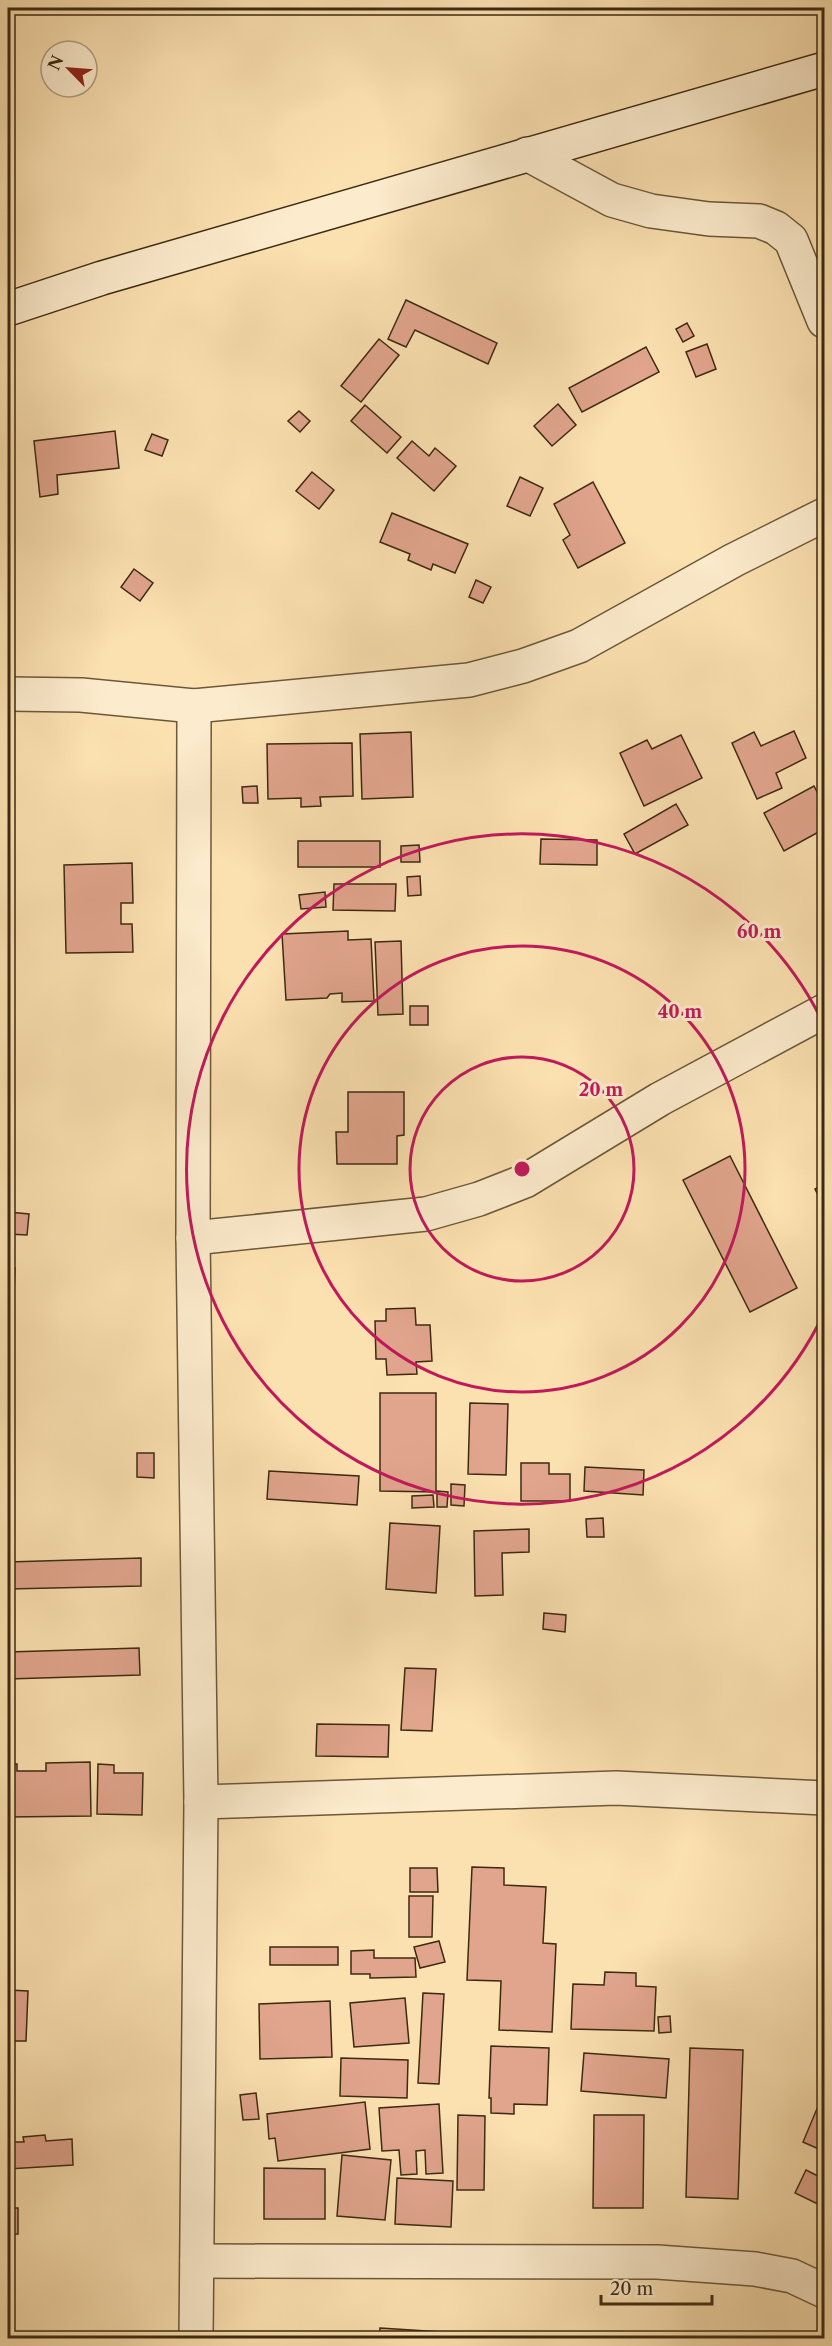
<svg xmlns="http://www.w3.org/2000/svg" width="832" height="2346" font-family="'Libre Caslon Text',serif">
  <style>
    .building { fill: #e1a58d; stroke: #3d2a11; stroke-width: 1.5 }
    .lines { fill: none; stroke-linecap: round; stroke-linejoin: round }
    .street-casing { stroke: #6c5839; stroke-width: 36 }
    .secondary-casing { stroke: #3d2a11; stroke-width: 36 }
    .street { stroke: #fcebcc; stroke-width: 33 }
    .secondary { stroke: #fcebcc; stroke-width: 33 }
    .ring { fill: none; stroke: #c2185b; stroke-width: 3 }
    .centre { fill: #c2185b; stroke: #fcebcc; stroke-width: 3 }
    .ring-label { font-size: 18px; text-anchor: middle; font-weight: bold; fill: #c2185b; stroke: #fcebcc; stroke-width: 6; stroke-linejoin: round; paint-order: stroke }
  </style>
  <rect width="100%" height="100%" fill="#fbe0b0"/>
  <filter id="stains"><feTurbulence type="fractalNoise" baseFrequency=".00333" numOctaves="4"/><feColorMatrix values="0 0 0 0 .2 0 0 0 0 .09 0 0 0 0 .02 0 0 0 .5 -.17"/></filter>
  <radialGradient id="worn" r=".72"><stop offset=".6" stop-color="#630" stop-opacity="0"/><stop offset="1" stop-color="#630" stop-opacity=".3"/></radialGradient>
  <g class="building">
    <path d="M406 300 497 343 488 364 415 330 406 347 388 339Z"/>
    <path d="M687 323 694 336 683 342 676 329Z"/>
    <path d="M379 339 399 355 361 402 341 386Z"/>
    <path d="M707 344 716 369 696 377 686 352Z"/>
    <path d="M646 347 659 372 582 412 569 388Z"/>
    <path d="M558 404 576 425 552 446 534 426Z"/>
    <path d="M365 405 401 437 387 453 351 421Z"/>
    <path d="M299 411 310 421 300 432 288 421Z"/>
    <path d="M115 431 119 468 57 475 58 494 40 497 34 441Z"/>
    <path d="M152 434 168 440 162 456 145 450Z"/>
    <path d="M412 441 429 456 435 448 456 466 434 491 397 458Z"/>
    <path d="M312 472 334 490 319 509 296 491Z"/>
    <path d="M520 477 543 488 530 516 507 506Z"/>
    <path d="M593 482 625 543 578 568 563 540 570 535 554 504Z"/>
    <path d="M392 513 468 544 455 573 433 564 431 570 408 560 410 554 380 542Z"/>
    <path d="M134 569 153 583 140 601 121 587Z"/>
    <path d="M476 580 491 587 483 603 469 597Z"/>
    <path d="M794 731 806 758 776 773 782 788 757 799 732 743 754 732 761 746Z"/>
    <path d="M411 732 413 797 362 799 360 734Z"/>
    <path d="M681 735 702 778 644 806 620 753 647 740 652 749Z"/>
    <path d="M352 743 353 796 320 797 321 806 301 807V798L268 799 267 744Z"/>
    <path d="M257 786 258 803H243L242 787Z"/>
    <path d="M814 786 824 805V829L784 851 764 813Z"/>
    <path d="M676 804 688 825 635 854 624 834Z"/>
    <path d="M541 839 597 840V865L540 864Z"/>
    <rect x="298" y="841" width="82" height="26"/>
    <path d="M419 845 420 862H401V846Z"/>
    <path d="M132 863 133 903H121V924H132L133 952 66 953 64 865Z"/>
    <path d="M420 876 421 895 408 896 407 877Z"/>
    <path d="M334 884H396L395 911 333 910Z"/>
    <path d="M325 892 326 907 301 909 299 895Z"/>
    <path d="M348 931V940L371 939 374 1001 342 1002V993L330 994 327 998 286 1000 282 934Z"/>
    <path d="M401 941 403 1014 378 1015 375 942Z"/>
    <rect x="410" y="1006" width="18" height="19"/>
    <path d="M348 1092H404V1135L397 1136V1164H337L336 1132H348Z"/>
    <path d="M730 1156 797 1288 750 1312 683 1180Z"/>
    <path d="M824 1184V1207L815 1189Z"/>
    <path d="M8 1212 29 1214 27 1235 8 1234Z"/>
    <path d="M8 1268H15L13 1317H8Z"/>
    <path d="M415 1308 416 1325H430L432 1361 416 1362 417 1374 387 1375 386 1359H376L375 1321H386V1309Z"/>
    <path d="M380 1393H436V1492L380 1491Z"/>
    <path d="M470 1403 508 1404 506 1475 468 1474Z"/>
    <path d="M137 1453H154V1478L137 1477Z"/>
    <path d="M521 1463H549V1474H570V1501H521Z"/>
    <path d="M585 1467 644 1470 643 1495 584 1491Z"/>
    <path d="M269 1471 359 1476 357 1505 267 1499Z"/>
    <path d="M451 1484 465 1485 464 1506 451 1505Z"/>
    <path d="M437 1491 448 1492 447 1507H437Z"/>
    <path d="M433 1495 434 1507 412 1508V1496Z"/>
    <path d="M603 1518 604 1537H587L586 1519Z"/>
    <path d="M390 1523 440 1526 436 1593 386 1589Z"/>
    <path d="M529 1529V1552L502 1553 503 1595 475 1596 474 1531Z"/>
    <path d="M141 1558V1586L8 1589V1562Z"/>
    <path d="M544 1613 566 1615 565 1632 543 1629Z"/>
    <path d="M139 1648 140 1675 8 1679V1652Z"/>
    <path d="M405 1668 436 1669 432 1731 401 1730Z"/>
    <path d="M317 1724 389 1725 388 1757 316 1756Z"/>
    <path d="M90 1762 91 1816 8 1817V1764H17V1771H46V1763Z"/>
    <path d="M98 1764 114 1765V1773H143L142 1815 97 1814Z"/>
    <path d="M472 1867 504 1868V1885L546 1887 543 1943 556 1944 552 2032 499 2030 501 1981 467 1980Z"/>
    <path d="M410 1868H437L438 1892H410Z"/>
    <path d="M409 1896H433L432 1937H409Z"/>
    <path d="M439 1941 445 1962 420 1968 414 1947Z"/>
    <rect x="270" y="1947" width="68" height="18"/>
    <path d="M374 1950V1958H415L416 1977 370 1978V1974H351V1951Z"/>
    <path d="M605 1972 636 1973V1986L656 1987 654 2031 571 2029 573 1984 604 1985Z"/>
    <path d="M8 1990 28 1991 26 2041H8Z"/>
    <path d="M423 1993 444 1994 439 2084 418 2083Z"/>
    <path d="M405 1998 409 2043 354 2047 350 2003Z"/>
    <path d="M330 2001 332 2057 260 2059 259 2004Z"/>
    <path d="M670 2016 671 2032 659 2033 658 2017Z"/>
    <path d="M491 2046 549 2048 547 2105 514 2104V2114L491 2113V2098H489Z"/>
    <path d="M690 2048 743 2050 738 2199 686 2197Z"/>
    <path d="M584 2053 669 2059 666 2098 581 2091Z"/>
    <path d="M341 2058 408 2060 407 2098 340 2096Z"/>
    <path d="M824 2092V2143L821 2150 803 2142Z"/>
    <path d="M256 2093 259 2119 243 2120 240 2095Z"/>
    <path d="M365 2102 370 2149 278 2161 275 2138 269 2139 267 2114Z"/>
    <path d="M439 2104 443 2173 426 2174 425 2150 416 2151 417 2174 401 2175 399 2150 382 2151 379 2108Z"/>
    <path d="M458 2115 485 2116 484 2190H457Z"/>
    <path d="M594 2115H644L643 2208H593Z"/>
    <path d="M45 2135 46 2141 72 2139 73 2165 8 2169V2142H24L23 2137Z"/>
    <path d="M342 2155 391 2160 385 2220 337 2216Z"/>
    <path d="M264 2168 325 2169V2219H264Z"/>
    <path d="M806 2170 824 2179V2207L795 2193Z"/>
    <path d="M397 2178 453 2181 451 2227 395 2224Z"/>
    <rect x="8" y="2208" width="10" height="26"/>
    <path d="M380 2328 442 2332V2338H379Z"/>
  </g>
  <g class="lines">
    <g class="street-casing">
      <g id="street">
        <path d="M527 154 612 200 651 211 709 219 759 221 776 228 791 240 824 321"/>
        <path d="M8 694 81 695 194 706 469 680 523 666 579 646 734 560 824 515"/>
        <path d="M194 706 193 1238 201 1802 196 2338"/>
        <path d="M193 1238 426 1214 479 1199 525 1181 660 1099 824 1011"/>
        <path d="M201 1802 616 1788 824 1798"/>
        <path d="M197 2261 657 2262 755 2269 792 2276 824 2291"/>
      </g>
    </g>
    <g class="secondary-casing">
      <path id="secondary" d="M8 309 102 278 824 69"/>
    </g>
    <use href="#street" class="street"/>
    <use href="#secondary" class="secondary"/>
  </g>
  <g class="ring">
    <circle cx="522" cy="1169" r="112"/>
    <circle cx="522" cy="1169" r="223"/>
    <path d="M824 1313A335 335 0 1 1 824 1025"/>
  </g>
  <circle cx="522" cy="1169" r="9" class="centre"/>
  <g class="ring-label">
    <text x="759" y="938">60 m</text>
    <text x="680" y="1018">40 m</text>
    <text x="601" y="1096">20 m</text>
  </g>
  <rect width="832" height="2346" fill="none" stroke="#fbe0b0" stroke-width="30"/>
  <rect x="9" y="9" width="814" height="2328" fill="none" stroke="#3d2a11" stroke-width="3"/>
  <rect x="15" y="15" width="802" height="2316" fill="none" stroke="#3d2a11" stroke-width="1.5"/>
  <g transform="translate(69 69) rotate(295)"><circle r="28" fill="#fcebcc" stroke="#b09e81" stroke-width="1.5"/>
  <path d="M0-4.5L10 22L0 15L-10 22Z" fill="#8f2418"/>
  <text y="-9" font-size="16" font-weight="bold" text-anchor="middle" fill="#3d2a11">N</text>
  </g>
  <path d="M601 2295v9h111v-9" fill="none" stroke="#3d2a11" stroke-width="3"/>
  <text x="610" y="2295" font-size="18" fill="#3d2a11" stroke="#fcebcc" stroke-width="4.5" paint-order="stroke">20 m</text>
  <rect width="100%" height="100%" filter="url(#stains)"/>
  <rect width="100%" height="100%" fill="url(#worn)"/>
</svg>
